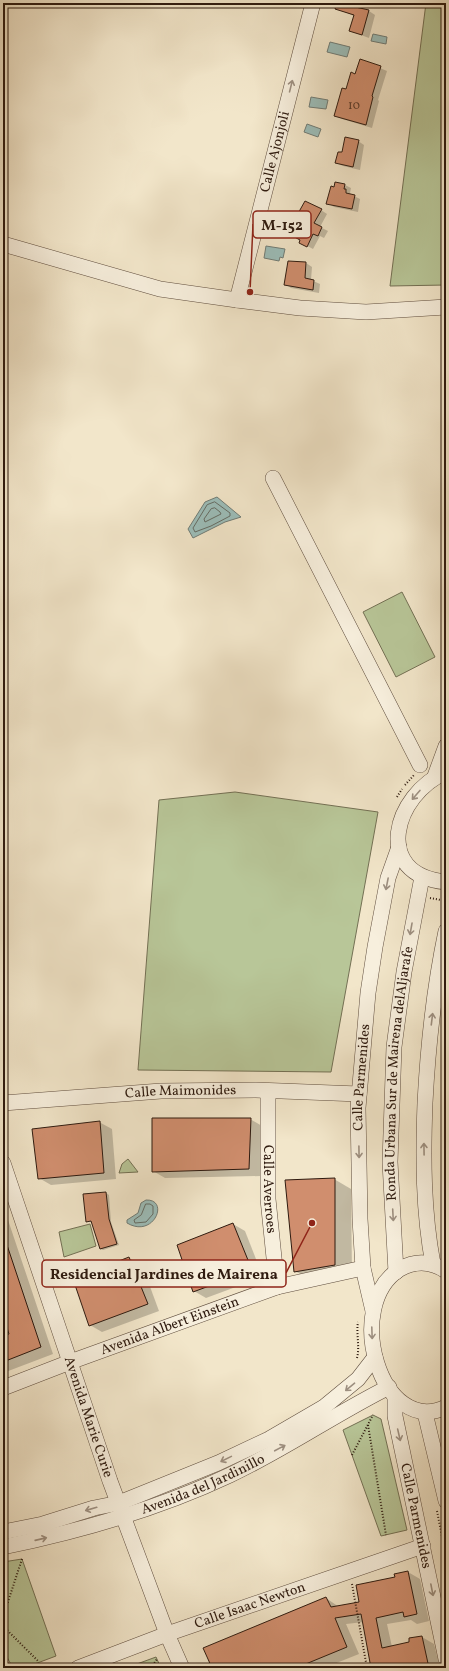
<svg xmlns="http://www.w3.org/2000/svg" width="449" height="1671" font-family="Vollkorn,serif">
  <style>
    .green { fill: #b8c698; stroke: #737054 }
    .water { fill: #9cbeba; stroke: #707c76 }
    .shadow { fill: #0003 }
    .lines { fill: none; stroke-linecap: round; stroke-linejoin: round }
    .shore { stroke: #656c64; stroke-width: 1 }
    .building { fill: #d08e6e; stroke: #2e1a0f }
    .minor-casing { stroke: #5f4d3e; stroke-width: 16 }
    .path { stroke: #2e1a0f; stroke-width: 2; stroke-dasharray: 1 2; stroke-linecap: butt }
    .minor { stroke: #f7efdd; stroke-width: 15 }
    .oneway { stroke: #9d8f80 }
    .labels { text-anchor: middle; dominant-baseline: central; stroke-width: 3; stroke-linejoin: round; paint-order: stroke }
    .number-label { font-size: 12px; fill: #563727 }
    .street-label { font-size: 14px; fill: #2e1a0f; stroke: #f7efdd }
    .leader { fill: none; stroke: #8f2418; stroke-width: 1.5 }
    .callout-dot { fill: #8f2418; stroke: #f7efdd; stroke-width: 1.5 }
    .callout { fill: #f7efdd; stroke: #8f2418; stroke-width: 1.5 }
    .callout-label { font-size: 15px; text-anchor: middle; font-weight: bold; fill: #2e1a0f }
  </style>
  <rect width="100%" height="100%" fill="#f2e6ca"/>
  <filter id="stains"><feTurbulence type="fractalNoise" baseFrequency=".005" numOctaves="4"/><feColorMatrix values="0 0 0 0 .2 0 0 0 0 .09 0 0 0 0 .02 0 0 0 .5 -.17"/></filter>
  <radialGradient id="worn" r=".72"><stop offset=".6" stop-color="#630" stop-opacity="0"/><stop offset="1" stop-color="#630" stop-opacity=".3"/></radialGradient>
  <g class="green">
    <path d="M426 3H446V285L390 286Z"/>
    <path d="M402 592 435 657 396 677 363 612Z"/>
    <path d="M235 792 378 812 331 1072 138 1070 159 800Z"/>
    <path d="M128 1159 138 1172 119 1173 122 1164Z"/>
    <path d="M90 1224 96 1246 64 1257 59 1232Z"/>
    <path d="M373 1415 381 1419 407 1530 381 1536 343 1430Z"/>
    <path d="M22 1559 56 1656 24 1668H13L3 1650V1562Z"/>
    <path d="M156 1657 161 1668H126Z"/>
  </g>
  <g class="water">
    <path d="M373 34 387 37 386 44 371 41Z"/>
    <path d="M330 42 350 47 347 57 327 52Z"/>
    <path d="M311 97 328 100 326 109 309 107Z"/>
    <path d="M307 124 321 129 318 137 304 132Z"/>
    <path d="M266 246 285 249 283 258 280 257 279 261 264 258Z"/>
    <path d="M217 497 241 517 225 522 193 538 188 529 205 502Z"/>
    <path d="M146 1200C170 1199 154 1239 127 1223V1220L138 1213 141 1203Z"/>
  </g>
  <g class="shadow">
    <path d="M338 3 369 11 375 15 369 38 350 31 354 16 336 8Z"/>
    <path d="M361 60 387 71 378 100 379 101 372 128 342 119 336 116 347 90 356 75Z"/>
    <path d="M358 141 364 145 360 170 343 166 336 163 342 153Z"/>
    <path d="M336 183 345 185 351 188 350 193 352 195 360 199 358 212 334 207 328 203Z"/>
    <path d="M321 210 327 214 320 227 328 231 324 238 320 236 313 249 300 242Z"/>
    <path d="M306 263 312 267 311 280 320 284 319 293 291 288 285 284Z"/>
    <path d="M250 1119 262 1126 261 1176 165 1178 153 1171Z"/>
    <path d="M99 1122 112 1129 116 1179 51 1185 39 1178Z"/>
    <path d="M334 1179 351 1189 352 1274 312 1281 295 1271Z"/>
    <path d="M106 1193 109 1195 111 1222 119 1245 103 1250 101 1249 93 1222 87 1221Z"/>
    <path d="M3 1205 53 1354 3 1373V1337L10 1334 3 1312Z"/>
    <path d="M233 1224 245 1231 263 1277 206 1298 194 1291Z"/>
    <path d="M129 1258 142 1265 159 1311 102 1332 90 1325 74 1280Z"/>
    <path d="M408 1572 420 1579 429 1621 417 1624 411 1620 387 1624 392 1647 411 1643 422 1637 434 1644 440 1668H372L364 1622 346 1624 359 1654 324 1668H213L326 1598 339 1607 360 1602 396 1578Z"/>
  </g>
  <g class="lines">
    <g class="shore">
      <path d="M215 502 230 513V516L211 526 195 532 193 528 207 505Z"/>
      <path d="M215 508 220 512 221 514 205 522 204 519 211 509Z"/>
      <path d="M146 1204H150L153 1206V1214L146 1222 135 1223 134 1220 141 1215Z"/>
    </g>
  </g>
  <g class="building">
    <path d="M337 3 369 10 362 35 349 31 354 15 335 9Z"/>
    <path d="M360 59 381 66 372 96 373 97 366 125 334 116 342 88 346 89 351 72 355 74Z"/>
    <path d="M345 137 359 140 353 167 335 163 338 152H342Z"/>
    <path d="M335 182 345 184 344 189H346V193L355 195 352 209 326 204 331 186 334 187Z"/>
    <path d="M305 201 322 209 314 223 322 227 318 236 313 234 307 247 299 243 300 240 287 233Z"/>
    <path d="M288 261 306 262 305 278 314 280 313 290 284 285Z"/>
    <path d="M152 1118H251L249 1169 152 1172Z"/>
    <path d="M100 1121 104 1173 38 1179 32 1129Z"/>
    <path d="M335 1178V1265L294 1272 285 1180Z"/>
    <path d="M106 1192 109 1219 117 1244 100 1249 91 1221 86 1222 83 1194Z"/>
    <path d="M233 1223 252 1270 193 1292 177 1245Z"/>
    <path d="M3 1239H5L41 1347 3 1362V1336L9 1334 3 1315Z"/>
    <path d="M129 1257 148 1304 89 1326 73 1279Z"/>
    <path d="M408 1571 417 1614 404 1617 403 1612 376 1618 382 1648 409 1642V1638L422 1636 429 1668H371L361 1614 335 1618 347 1647 296 1668H212L203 1648 326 1597 331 1607 359 1602 356 1585 395 1577 394 1574Z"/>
  </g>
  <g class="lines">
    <g class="minor-casing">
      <g id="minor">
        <path d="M3 244 160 289 237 300 300 308 366 312 446 307"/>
        <path id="s1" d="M237 300 313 3"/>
        <path d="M273 478 420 765"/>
        <path d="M446 772C394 794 371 875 446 882"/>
        <path d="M435 776 446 746"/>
        <path id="s2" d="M268 1091V1199L277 1287"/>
        <path id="s3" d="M3 1103 161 1091 256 1090 359 1094"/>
        <path id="s4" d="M3 1163 110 1481 167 1634 182 1668"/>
        <path d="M433 1264C423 1211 423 1157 425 1103 428 1045 434 988 446 931"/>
        <path d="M446 1271C431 1261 416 1260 400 1269 342 1305 381 1438 446 1407"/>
        <path id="s5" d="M396 1272 390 1162 394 1047 404 972 422 877"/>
        <path id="s6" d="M373 1311 363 1268 360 1219 358 1108 368 993 375 947 388 878 399 847"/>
        <path id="s7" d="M3 1388 70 1362 277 1287 363 1268"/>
        <path id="s8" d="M395 1397V1416L446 1659"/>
        <path d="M425 1413 446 1501"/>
        <path d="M3 1532 43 1524 94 1508 119 1503 218 1463 269 1439 324 1407 358 1379 375 1357"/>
        <path id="s9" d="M3 1547C81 1531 158 1509 230 1475 285 1449 335 1414 389 1387"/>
        <path id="s10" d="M78 1668 167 1634 423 1546"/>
      </g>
    </g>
    <g class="path">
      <path d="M446 718V721"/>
      <path d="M444 734 446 727"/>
      <path d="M405 785 414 775"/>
      <path d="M397 797 402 789"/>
      <path d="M430 898 446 901"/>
      <path d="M357 1358C360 1347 356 1334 358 1322"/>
      <path d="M368 1425 386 1535"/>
      <path d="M352 1455 373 1415"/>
      <path d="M437 1511 446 1557"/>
      <path d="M352 1584 367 1668"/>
      <path d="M3 1617 22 1559"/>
      <path d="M3 1626 39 1662"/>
      <path d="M151 1668 157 1659"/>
    </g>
    <use href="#minor" class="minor"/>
  </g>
  <defs><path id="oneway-shaft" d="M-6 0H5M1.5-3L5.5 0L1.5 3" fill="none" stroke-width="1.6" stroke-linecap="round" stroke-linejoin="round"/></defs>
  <g class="oneway">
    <use href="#oneway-shaft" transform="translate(291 86) rotate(-76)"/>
    <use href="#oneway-shaft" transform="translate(416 795) rotate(131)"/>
    <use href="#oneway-shaft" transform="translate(387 884) rotate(101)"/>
    <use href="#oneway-shaft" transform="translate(411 929) rotate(100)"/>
    <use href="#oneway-shaft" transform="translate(432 1019) rotate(-83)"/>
    <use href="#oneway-shaft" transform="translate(424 1149) rotate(-91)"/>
    <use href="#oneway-shaft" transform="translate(359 1152) rotate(89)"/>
    <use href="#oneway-shaft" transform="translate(393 1215) rotate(87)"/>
    <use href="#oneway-shaft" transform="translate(372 1333) rotate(88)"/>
    <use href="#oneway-shaft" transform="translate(350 1387) rotate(140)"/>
    <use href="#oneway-shaft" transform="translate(399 1435) rotate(77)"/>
    <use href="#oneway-shaft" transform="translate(280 1448) rotate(-28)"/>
    <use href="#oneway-shaft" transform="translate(226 1459) rotate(154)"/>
    <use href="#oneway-shaft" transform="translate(91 1509) rotate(164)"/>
    <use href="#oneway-shaft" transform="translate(41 1539) rotate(-13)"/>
    <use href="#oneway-shaft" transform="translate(432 1590) rotate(79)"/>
  </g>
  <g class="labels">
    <g class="number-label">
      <text x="354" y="106">10</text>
    </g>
    <g class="street-label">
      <text stroke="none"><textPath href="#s1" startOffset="153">Calle Ajonjoli</textPath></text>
      <text stroke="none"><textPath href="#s5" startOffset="199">Ronda Urbana Sur de Mairena delAljarafe</textPath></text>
      <text stroke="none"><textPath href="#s6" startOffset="235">Calle Parmenides</textPath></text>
      <text stroke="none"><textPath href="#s3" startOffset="178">Calle Maimonides</textPath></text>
      <text stroke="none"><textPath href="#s2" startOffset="98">Calle Averroes</textPath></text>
      <text stroke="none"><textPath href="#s7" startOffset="178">Avenida Albert Einstein</textPath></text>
      <text stroke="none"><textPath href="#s4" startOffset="268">Avenida Marie Curie</textPath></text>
      <text stroke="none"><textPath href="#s9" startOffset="210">Avenida del Jardinillo</textPath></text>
      <text stroke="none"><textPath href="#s8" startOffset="121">Calle Parmenides</textPath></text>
      <text stroke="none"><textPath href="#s10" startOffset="183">Calle Isaac Newton</textPath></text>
    </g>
  </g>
  <path class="leader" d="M250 292L253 224M312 1223L286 1273"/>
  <g class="callout-dot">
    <circle cx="250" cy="292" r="4"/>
    <circle cx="312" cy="1223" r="4"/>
  </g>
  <g class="callout">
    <rect x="253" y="211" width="58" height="27" rx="4"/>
    <rect x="42" y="1260" width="244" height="27" rx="4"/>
  </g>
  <g class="callout-label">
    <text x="282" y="230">M-152</text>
    <text x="164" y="1279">Residencial Jardines de Mairena</text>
  </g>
  <rect width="449" height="1671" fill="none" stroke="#f2e6ca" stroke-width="16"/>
  <rect x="4" y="4" width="441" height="1663" fill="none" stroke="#2e1a0f" stroke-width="2"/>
  <rect x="8" y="8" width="433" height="1655" fill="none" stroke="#2e1a0f"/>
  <rect width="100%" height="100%" filter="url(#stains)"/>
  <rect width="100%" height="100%" fill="url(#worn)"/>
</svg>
